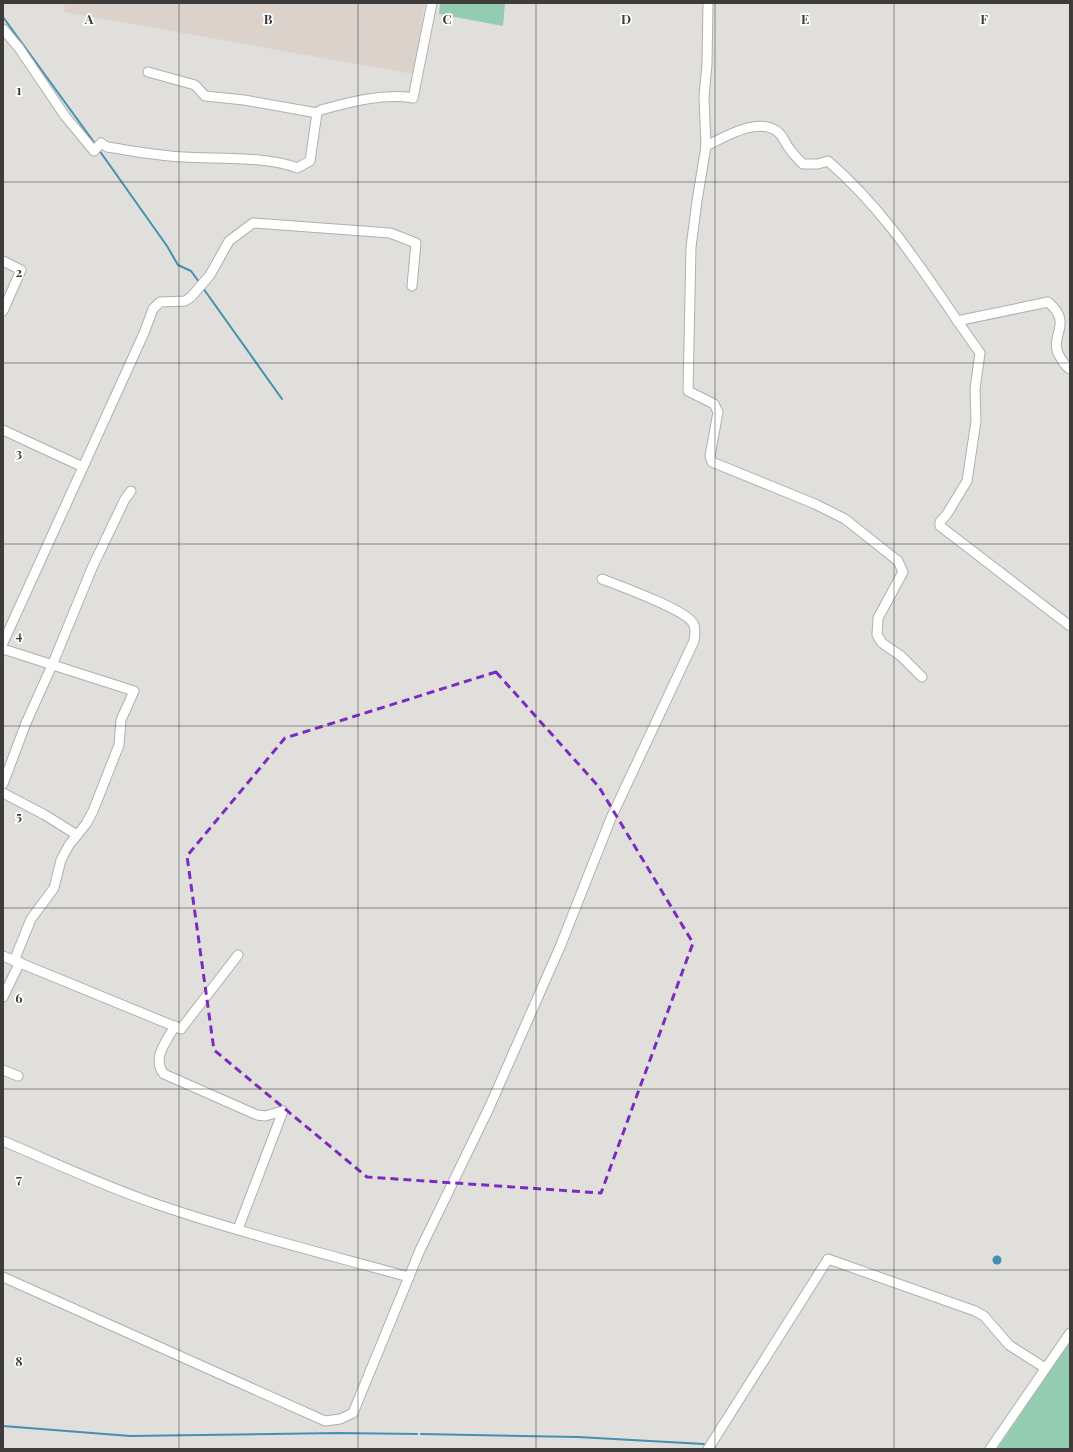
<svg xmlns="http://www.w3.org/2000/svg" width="1073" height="1452" font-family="'Playfair Display',serif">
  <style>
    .built { fill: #dbd3cb }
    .green { fill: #94ccb2 }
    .water { fill: #4390b0 }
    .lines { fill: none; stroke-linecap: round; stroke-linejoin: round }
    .stream { stroke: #4390b0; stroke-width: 2 }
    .minor-casing { stroke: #b1afac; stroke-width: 11 }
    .minor { stroke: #fff; stroke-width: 9 }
    .marked { fill: none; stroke: #7b2cbf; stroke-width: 3; stroke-dasharray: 8 5; stroke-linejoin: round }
    .grid { fill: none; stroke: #3d3c3b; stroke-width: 1; stroke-opacity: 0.55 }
    .grid-label { font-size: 13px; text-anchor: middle; font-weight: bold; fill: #3d3c3b; stroke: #fff; stroke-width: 3.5; stroke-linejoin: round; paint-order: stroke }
  </style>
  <rect width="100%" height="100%" fill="#e1dfdc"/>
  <path class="built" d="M65 3H425L413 74 64 12Z"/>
  <g class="green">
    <path d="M440 3H505L503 26 439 14Z"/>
    <path d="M1070 1341V1449H997Z"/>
  </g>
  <circle class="water" cx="997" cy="1260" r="4.5"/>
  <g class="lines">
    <g class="stream">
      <path d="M3 17 96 145"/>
      <path d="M99 150 167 246 178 265 191 271 199 282"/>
      <path d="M203 288 282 399"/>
      <path d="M3 1426 130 1436 338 1433 417 1434"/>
      <path d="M421 1434 578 1437 704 1444"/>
    </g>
    <g class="minor-casing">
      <g id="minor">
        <path d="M708 3 707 64 704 97 706 146 697 201 691 247 688 391 714 404 718 412 710 456 712 462 815 504 845 519 898 561 903 572 878 618 877 635 882 643 901 656 922 677"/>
        <path d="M3 29 19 48 65 116 94 151 101 143 107 147C133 151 158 156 184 157 217 159 267 156 297 168L310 161 317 113 321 110C350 102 383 93 413 98L432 3"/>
        <path d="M148 72 195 85 205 96 244 100 317 113"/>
        <path d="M706 146C725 137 758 116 778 132 783 136 785 143 789 148 793 154 798 159 803 164H818L828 161C891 215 932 286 980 353L975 389 976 421 967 481 947 514 940 522V526L1070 626"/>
        <path d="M3 261 21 270 3 311"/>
        <path d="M957 321 1048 302C1051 305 1055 308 1057 312 1067 329 1049 339 1060 357 1063 362 1065 366 1070 369"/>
        <path d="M3 430 83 467"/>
        <path d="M3 643 144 333 153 309 160 302 185 301 191 297 210 275 229 241 253 223 390 233 416 243 412 286"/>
        <path d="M3 649 134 691 121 720 119 745 93 811 86 824 69 845 61 860 54 888 31 919 14 961"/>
        <path d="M3 784 26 723 53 663 92 568 125 499 131 491"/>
        <path d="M3 793 45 815 77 835"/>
        <path d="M3 956 181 1029 238 955"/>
        <path d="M3 997 20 962"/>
        <path d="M175 1026C167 1040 151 1059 164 1074L257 1115 265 1116 283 1111"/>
        <path d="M3 1070 18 1076"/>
        <path d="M3 1141C55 1163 106 1187 159 1205 241 1233 326 1254 409 1277"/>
        <path d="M238 1229 283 1111"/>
        <path d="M3 1277 325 1421 340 1419 353 1413 420 1250 489 1108 560 947 611 818 694 641C695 635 696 628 693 623 684 609 620 586 602 579"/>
        <path d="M708 1449 828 1259 975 1311 984 1316 1009 1345 1045 1368"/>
        <path d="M990 1449 1070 1333"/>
      </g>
    </g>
    <use href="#minor" class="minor"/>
  </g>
  <path class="marked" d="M496 672 599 787 693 943 601 1193 367 1177 214 1050 187 856 285 738Z"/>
  <path class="grid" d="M179 3V1449M358 3V1449M536 3V1449M715 3V1449M894 3V1449M3 182H1070M3 363H1070M3 544H1070M3 726H1070M3 908H1070M3 1089H1070M3 1270H1070"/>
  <g class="grid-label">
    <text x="89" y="24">A</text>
    <text x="268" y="24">B</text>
    <text x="447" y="24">C</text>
    <text x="626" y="24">D</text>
    <text x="805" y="24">E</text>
    <text x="984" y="24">F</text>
    <text x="19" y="95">1</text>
    <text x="19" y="277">2</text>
    <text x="19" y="458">3</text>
    <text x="19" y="640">4</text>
    <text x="19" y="821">5</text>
    <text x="19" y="1003">6</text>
    <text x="19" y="1184">7</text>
    <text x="19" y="1366">8</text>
  </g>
  <rect width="1073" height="1452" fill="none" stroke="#3d3c3b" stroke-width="8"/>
</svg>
